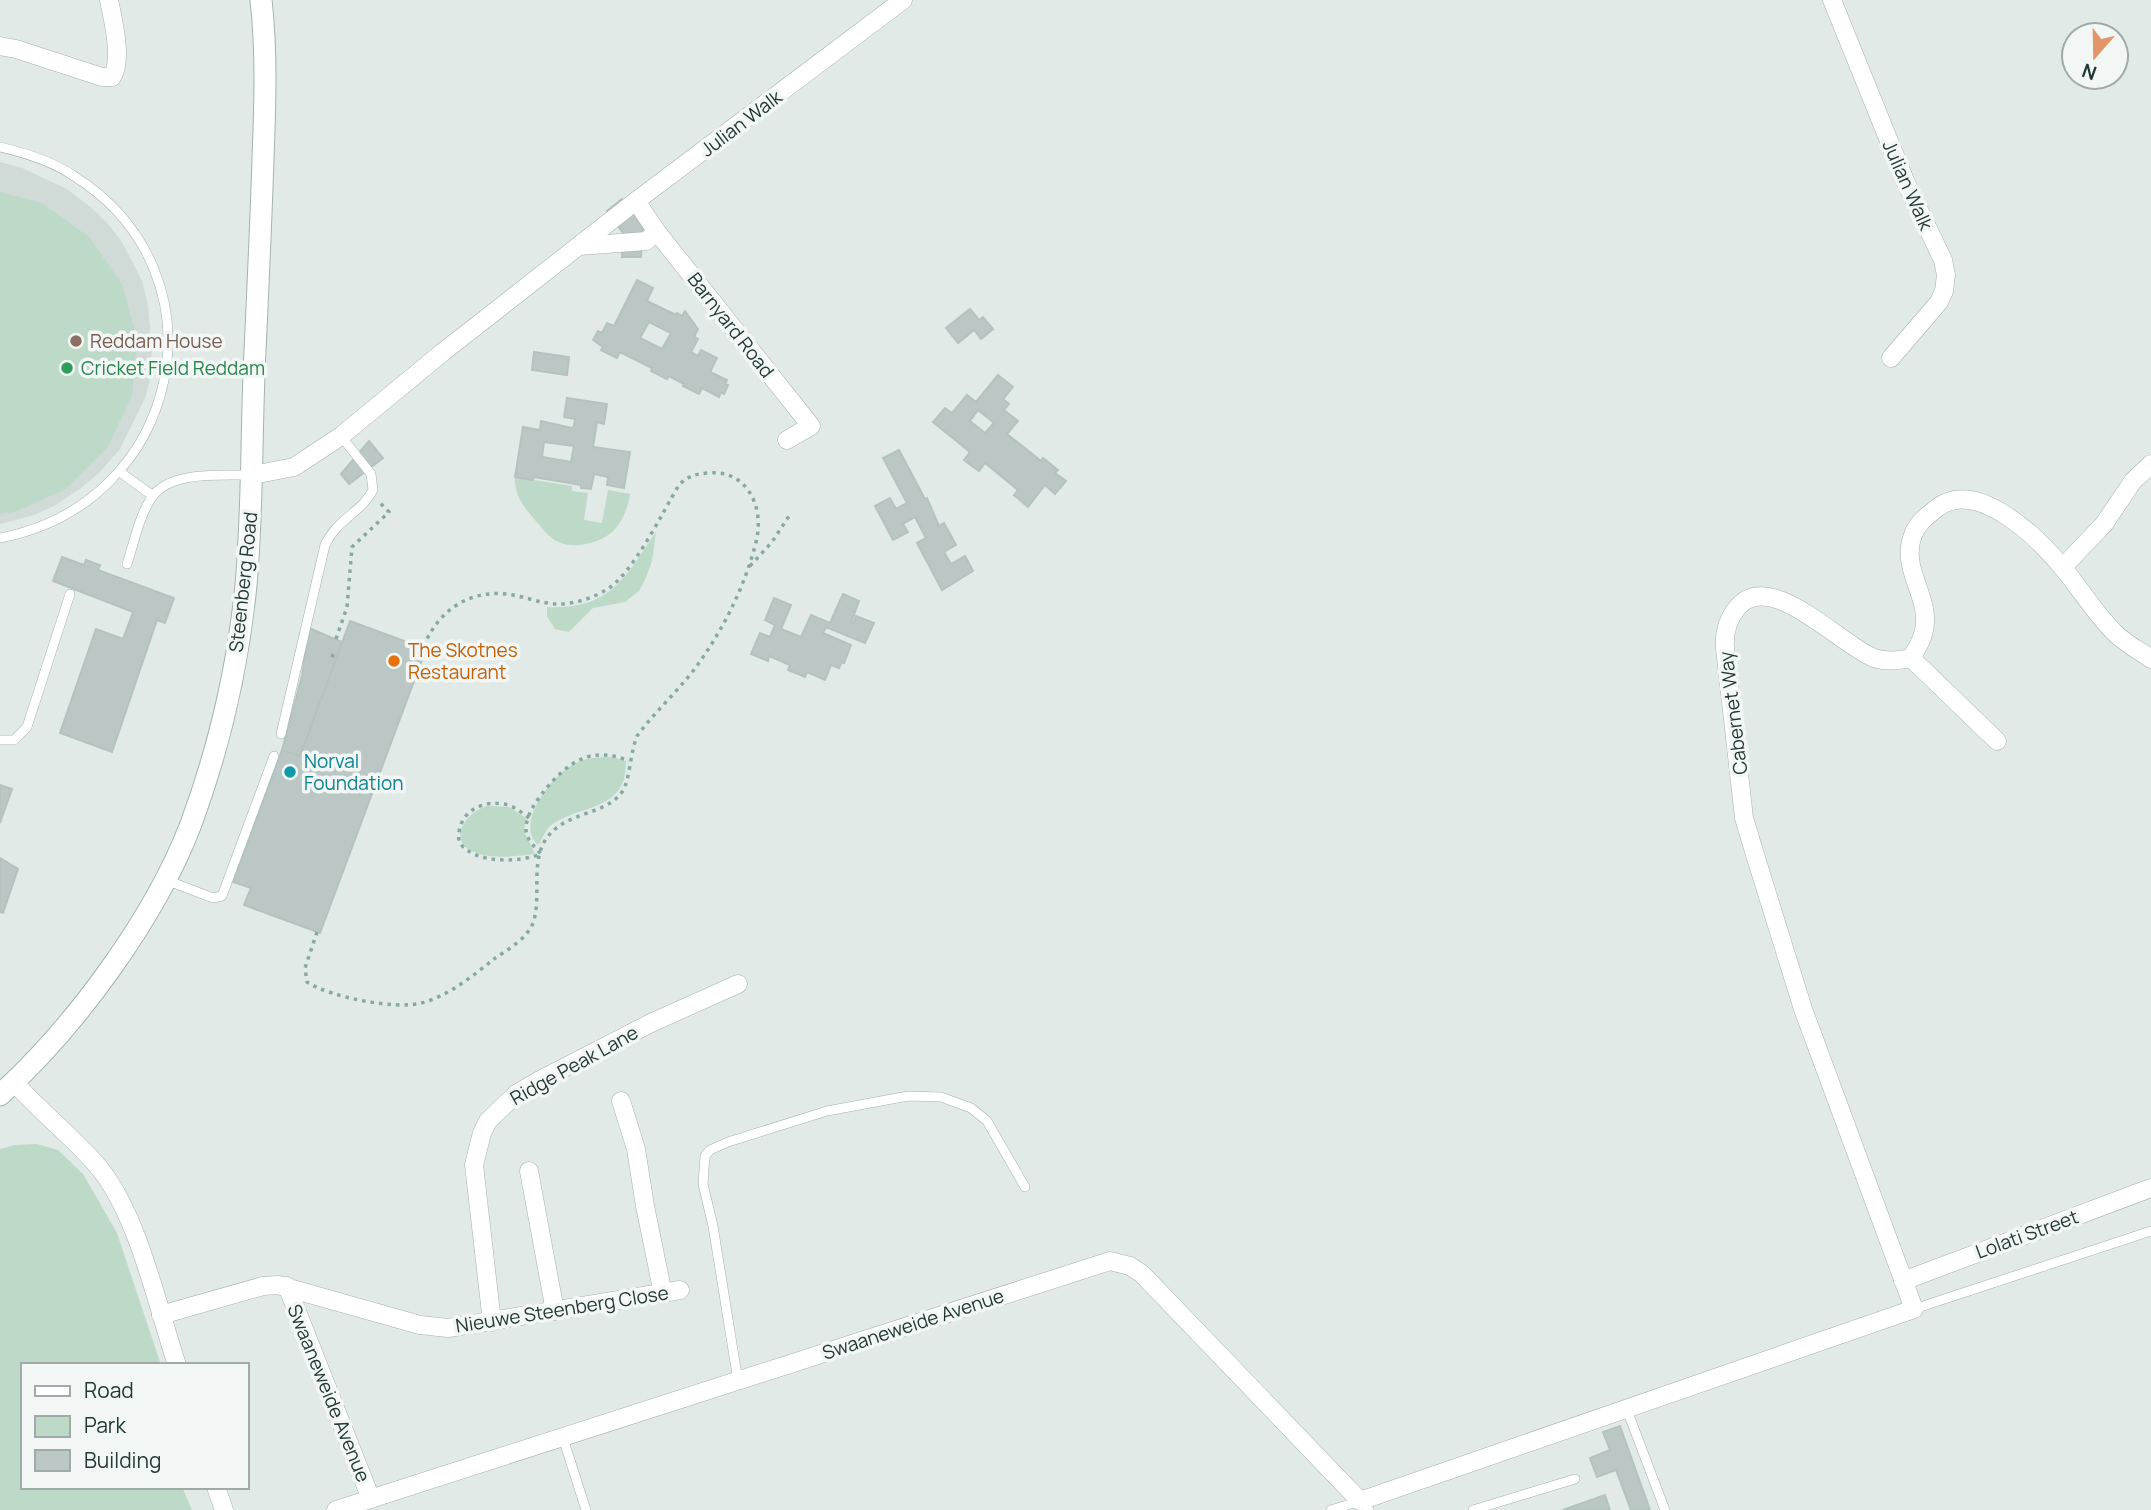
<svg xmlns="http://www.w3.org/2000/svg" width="2151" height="1510" font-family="Manrope,sans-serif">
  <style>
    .built { fill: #d0dad7 }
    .green { fill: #bdd9c8 }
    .building { fill: #bac7c4; stroke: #b5c3bf; stroke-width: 2; fill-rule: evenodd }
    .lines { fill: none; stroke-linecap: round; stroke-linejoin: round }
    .service-casing { stroke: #a5b1ae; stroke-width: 10 }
    .minor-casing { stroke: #a5b1ae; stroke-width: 19 }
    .secondary-casing { stroke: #a2b4b0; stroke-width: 23 }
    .path { stroke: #86aaa3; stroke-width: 3.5; stroke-dasharray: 3.5 5; stroke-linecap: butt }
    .service { stroke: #fff; stroke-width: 9 }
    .minor { stroke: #fff; stroke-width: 18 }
    .secondary { stroke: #fff; stroke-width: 21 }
    .education-dot { fill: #8d6e63; stroke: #f2f7f5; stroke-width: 2.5 }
    .leisure-dot { fill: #2e9e5b; stroke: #f2f7f5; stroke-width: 2.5 }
    .food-dot { fill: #e8710a; stroke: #f2f7f5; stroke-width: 2.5 }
    .culture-dot { fill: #0f9aa8; stroke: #f2f7f5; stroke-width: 2.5 }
    .labels { text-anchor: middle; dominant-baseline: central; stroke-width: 7; stroke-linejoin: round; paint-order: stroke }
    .street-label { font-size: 19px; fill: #243936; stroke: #f2f7f5 }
    .education-label { font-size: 19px; fill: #785e54; stroke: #f2f7f5; text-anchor: start }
    .leisure-label { font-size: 19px; fill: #27864d; stroke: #f2f7f5; text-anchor: start }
    .food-label { font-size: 19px; fill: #c56008; stroke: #f2f7f5; text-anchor: start }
    .culture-label { font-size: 19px; fill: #0d838f; stroke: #f2f7f5; text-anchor: start }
  </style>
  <rect width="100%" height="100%" fill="#e2eae7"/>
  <path class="built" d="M0 162 22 168 67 189 93 209 109 225 122 242 142 281 148 305 152 350 149 383 145 398 120 449 100 472 82 487 56 505 34 515 0 524Z"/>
  <g class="green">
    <path d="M0 192 42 203 89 237 122 284 137 339 132 396 107 448 66 489 14 512 0 514Z"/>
    <path d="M515 477 572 486V491L588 493 584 520 602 523 608 490 630 494C628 506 624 519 615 529 604 542 575 550 559 542 549 538 542 528 535 520 524 507 514 495 515 477Z"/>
    <path d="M656 532 652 561 645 580 639 591 625 602 593 608 569 632 555 629 547 616V607C610 610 625 578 656 532Z"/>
    <path d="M612 757 626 761C625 769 626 777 622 784 611 810 570 809 550 826 545 831 542 839 538 845 515 825 549 780 569 767 582 758 596 757 612 757Z"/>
    <path d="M488 806 509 807 526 818 524 831 535 854C515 856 493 860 474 852 446 841 467 810 488 806Z"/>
    <path d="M37 1144 58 1150 83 1174 117 1233 161 1365H23V1487H182L192 1510H0V1149L15 1145Z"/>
  </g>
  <g class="building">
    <path d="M622 199 643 226 641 257H622L623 233 607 211Z"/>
    <path d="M637 280 653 288 647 301 676 315 677 313 682 316 685 311 698 329 694 337 698 339 691 352 698 356 701 350 717 358 710 372 727 380 725 384 728 385 724 394 721 392 719 397 702 388 699 394 683 386 684 384 669 376 667 379 651 371 652 368 620 352 617 358 601 350 603 347 593 340 598 331 602 333 607 323 614 326ZM649 322 671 333 662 349 640 338Z"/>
    <path d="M970 309 979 320 983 317 993 329 981 339 974 330 958 343 946 328Z"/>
    <path d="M534 352 569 357 567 375 532 370Z"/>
    <path d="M998 375 1013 387 1003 399 1009 404 1004 410 1018 421 1007 434 1041 461 1043 458 1058 470 1055 473 1066 481 1055 494 1045 485 1028 507 1014 495 1018 490 985 463 979 471 964 460 970 452 933 422 945 408 952 413 967 395 976 402ZM978 410 994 423 985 433 970 421Z"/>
    <path d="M567 398 607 404 604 424 597 422 593 447 630 452 624 488 607 485 608 477 594 474 591 489 581 488V485L534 477 533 480 515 477 523 427 540 430 541 421 572 428 574 426 575 419 564 417ZM544 442 574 446 571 462 542 457Z"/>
    <path d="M369 441 383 458 349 484 341 474Z"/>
    <path d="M899 450 925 499 927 498 939 526 944 523 956 545 944 552 951 564 965 556 973 571 942 590 917 543 926 538 915 517 903 524 908 532 893 540 875 506 890 498 896 509 907 503 883 458Z"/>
    <path d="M62 557 84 565 86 560 100 565 98 570 174 598 165 623 157 620 112 752 60 733 96 629 123 639 133 612 53 581Z"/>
    <path d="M843 594 859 601 851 623 853 624 856 616 874 623 865 643 826 627 823 633 851 645 844 663 842 662 839 668 831 665 825 680 807 672 805 677 788 670 790 665 769 656 768 661 751 654 760 633 770 637 775 625 765 620 774 598 791 605 781 629 801 637 811 615 830 623Z"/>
    <path d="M350 621 426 649 320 933 244 905 251 888 233 882 282 750 300 756Z"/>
    <path d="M309 628 342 642 300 756 282 750 302 676Z"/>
    <path d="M0 785 12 789 0 823Z"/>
    <path d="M0 858 18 869 3 913 0 912Z"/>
    <path d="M1620 1426 1650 1510H1631L1616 1470 1597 1477 1590 1458 1610 1450 1603 1432Z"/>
    <path d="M1605 1495 1610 1510H1563Z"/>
  </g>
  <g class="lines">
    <g class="service-casing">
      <g id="service">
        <path d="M0 147C26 153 52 161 74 176 231 275 181 504 0 538"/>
        <path d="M120 472 153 496"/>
        <path d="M127 564C134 543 139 516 152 497 171 470 222 476 251 475"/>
        <path d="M281 734 325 545C337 519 362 512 373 490L371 474 341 436"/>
        <path d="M0 740H14L27 727 70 594"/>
        <path d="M166 880 213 898 222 896 274 756"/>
        <path d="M1914 1309 2151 1231"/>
        <path d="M738 1381 713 1226 703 1184 705 1156 710 1150 728 1142 827 1111 908 1096 941 1097 971 1108 987 1121 1025 1187"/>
        <path d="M1627 1410 1665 1510"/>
        <path d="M563 1438 586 1510"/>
        <path d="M1331 1510 1360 1501 1369 1510"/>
        <path d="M1473 1510 1575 1479"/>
      </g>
    </g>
    <g class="minor-casing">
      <g id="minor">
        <path d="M1832 0 1906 183 1943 260 1946 275 1944 291 1939 302 1891 358"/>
        <path d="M0 46 16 49 102 77H112C123 60 113 20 109 0"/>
        <path d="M636 201 657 232 811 426 787 440"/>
        <path d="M579 246 646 241 657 232"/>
        <path d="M253 475 294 467 341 436 443 352 636 201 903 0"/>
        <path d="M2063 567 2104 524 2133 481 2151 464"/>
        <path d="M1911 658 1997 741"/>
        <path d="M14 1082C41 1113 75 1138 101 1170 139 1219 157 1305 177 1365"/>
        <path d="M621 1101 636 1149 645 1206 663 1294"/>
        <path d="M529 1171 555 1311"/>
        <path d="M1903 1281 2151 1188"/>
        <path d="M287 1286 371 1499"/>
        <path d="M161 1315 263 1286 278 1285 420 1325 448 1328 680 1290"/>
        <path d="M492 1322 474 1165 482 1133 488 1121 516 1094 540 1080 651 1023 738 984"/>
        <path d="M216 1487 224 1510"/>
        <path d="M336 1510 1110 1261 1130 1266 1142 1274 1360 1501 1914 1309 1803 1009 1756 858 1744 818 1725 648C1724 633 1727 620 1737 608 1769 567 1840 645 1874 658 1886 662 1898 661 1911 658 1915 651 1921 643 1923 634 1934 600 1899 570 1913 535 1917 523 1927 516 1937 508 1977 477 2039 539 2062 567 2081 589 2095 614 2116 634 2126 644 2140 651 2151 659"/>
      </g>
    </g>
    <g class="secondary-casing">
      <path id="secondary" d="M0 1095C75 1027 155 918 191 824 219 748 238 666 246 585 253 507 251 429 255 351 258 287 261 222 263 158 265 105 267 52 261 0"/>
    </g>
    <g class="path">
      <path d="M750 566 772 542 791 513"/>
      <path d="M336 639 347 607 352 547 389 512 380 503 381 500"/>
      <path d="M331 655 336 657"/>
      <path d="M529 818C521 812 513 805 503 804 478 800 456 815 459 842 474 864 518 863 541 854 535 847 527 840 526 831 525 816 536 802 544 791 568 762 591 745 629 761"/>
      <path d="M317 932 305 968 307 982C330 997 395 1010 421 1003 447 997 474 975 494 959 507 950 527 939 533 923 542 897 530 863 546 839 565 811 605 816 622 792 630 781 630 753 637 736 654 713 675 694 693 671 721 634 745 587 756 542 765 507 747 469 708 473 695 474 688 476 679 485 662 513 633 574 606 590 593 598 574 604 559 604 541 604 524 596 506 594 467 590 437 612 423 648"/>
    </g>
    <use href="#service" class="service"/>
    <use href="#minor" class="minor"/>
    <use href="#secondary" class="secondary"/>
  </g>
  <circle class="education-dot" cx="76" cy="341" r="7"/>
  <circle class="leisure-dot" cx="67" cy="368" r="7"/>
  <circle class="food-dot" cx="394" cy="661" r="7"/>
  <circle class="culture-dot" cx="290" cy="772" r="7"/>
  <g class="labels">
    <g class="street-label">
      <text transform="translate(741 123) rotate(-37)">Julian Walk</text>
      <text transform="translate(1908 185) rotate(66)">Julian Walk</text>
      <text transform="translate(731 325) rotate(52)">Barnyard Road</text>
      <text transform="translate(243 582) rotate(-84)">Steenberg Road</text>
      <text transform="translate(1733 713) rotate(-97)">Cabernet Way</text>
      <text transform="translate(574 1065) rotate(-29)">Ridge Peak Lane</text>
      <text transform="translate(2027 1234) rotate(-20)">Lolati Street</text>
      <text transform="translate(562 1309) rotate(-9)">Nieuwe Steenberg Close</text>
      <text transform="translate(913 1324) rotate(-18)">Swaaneweide Avenue</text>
      <text transform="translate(329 1393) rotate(68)">Swaaneweide Avenue</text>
    </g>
    <g class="education-label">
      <text x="90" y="341">Reddam House</text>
    </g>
    <g class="leisure-label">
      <text x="81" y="368">Cricket Field Reddam</text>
    </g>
    <g class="food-label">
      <text x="408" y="650">The Skotnes<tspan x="408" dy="22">Restaurant</tspan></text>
    </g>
    <g class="culture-label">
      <text x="304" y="761">Norval<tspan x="304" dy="22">Foundation</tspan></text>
    </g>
  </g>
  <rect x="21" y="1363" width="228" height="126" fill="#f2f7f5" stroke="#a0aba9" stroke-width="2"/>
  <rect x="35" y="1386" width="35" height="10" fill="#ffffff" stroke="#a0aba9" stroke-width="2"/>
  <text x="84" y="1398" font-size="21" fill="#243936">Road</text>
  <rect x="35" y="1416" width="35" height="21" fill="#bdd9c8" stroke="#a0aba9" stroke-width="2"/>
  <text x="84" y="1433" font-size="21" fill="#243936">Park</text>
  <rect x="35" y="1450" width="35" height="21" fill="#bac7c4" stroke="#a0aba9" stroke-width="2"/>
  <text x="84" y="1468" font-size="21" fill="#243936">Building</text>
  <g transform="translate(2095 56) rotate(200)"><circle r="33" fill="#f2f7f5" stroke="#a0aba9" stroke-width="2"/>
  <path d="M0-5L12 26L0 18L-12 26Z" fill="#e19669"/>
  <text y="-10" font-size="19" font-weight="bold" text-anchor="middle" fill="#243936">N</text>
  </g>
</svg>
